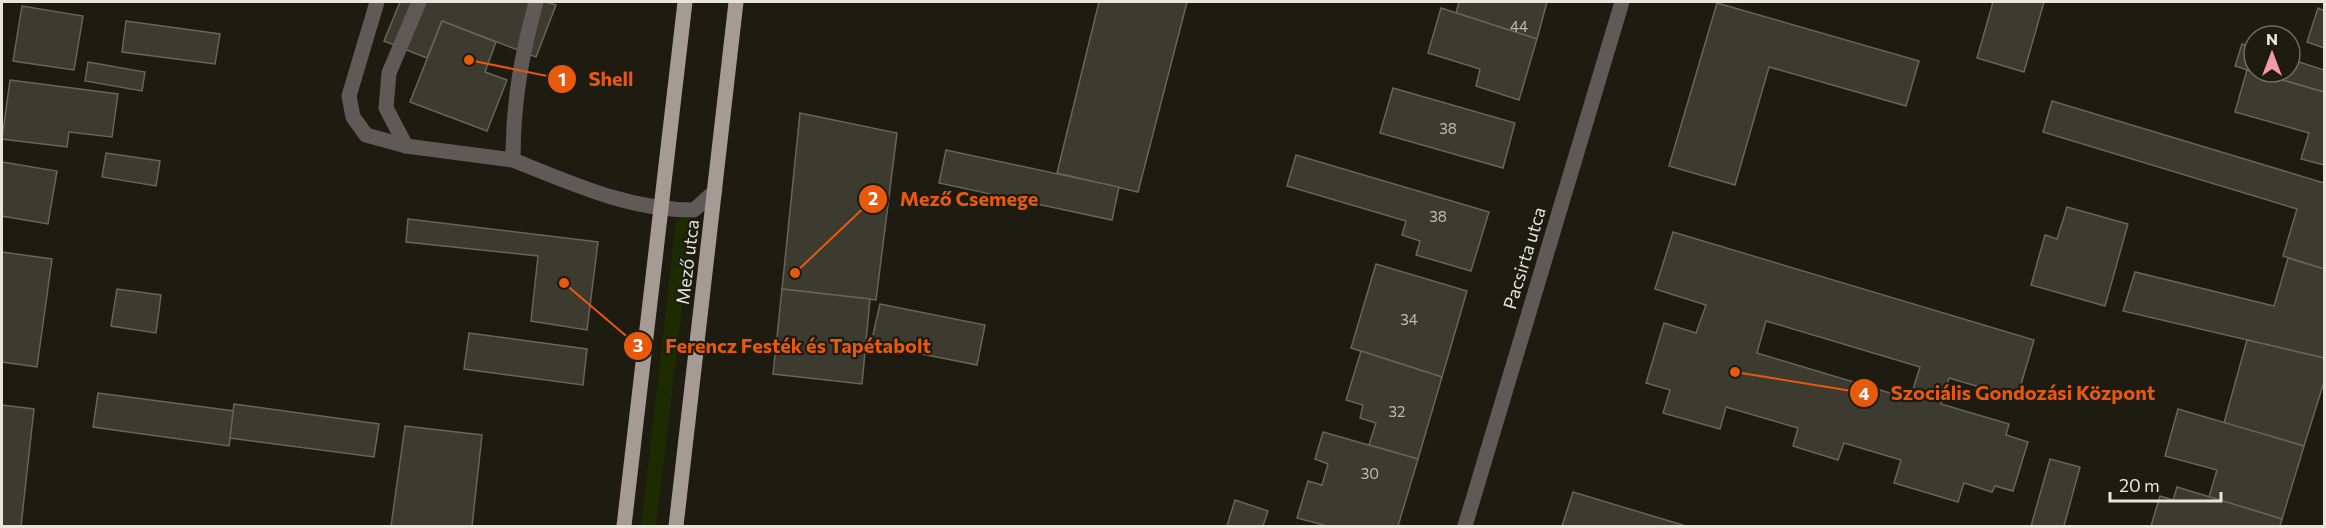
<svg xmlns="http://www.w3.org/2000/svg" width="2326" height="528" font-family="Commissioner,sans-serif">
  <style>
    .green { fill: #1d2b00 }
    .building { fill: #3d3a30; stroke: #676459; stroke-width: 1.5; fill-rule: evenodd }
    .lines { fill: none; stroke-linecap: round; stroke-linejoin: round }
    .lane { stroke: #5f5a57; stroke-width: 15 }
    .street { stroke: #5f5a57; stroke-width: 15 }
    .primary { stroke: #a59a94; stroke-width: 15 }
    .labels { text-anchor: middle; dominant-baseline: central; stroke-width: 4.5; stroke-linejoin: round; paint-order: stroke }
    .number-label { font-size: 15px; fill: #bcbab2 }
    .street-label { font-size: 18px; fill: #e7e5de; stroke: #1e1b11 }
    .leader { fill: none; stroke: #e8590c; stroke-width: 2 }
    .callout-dot { fill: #e8590c; stroke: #1e1b11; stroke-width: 2 }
    .mark-label { font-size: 18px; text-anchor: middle; font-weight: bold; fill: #fff }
    .callout-label { font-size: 20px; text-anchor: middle; font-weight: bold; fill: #e8590c; stroke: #1e1b11; stroke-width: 4.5; stroke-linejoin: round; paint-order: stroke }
  </style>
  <rect width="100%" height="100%" fill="#1e1b11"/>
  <path class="green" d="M683 216 693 220 656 526H641L676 221Z"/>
  <g class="building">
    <path d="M400 2H546L556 5 536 57 442 21 427 58 384 41Z"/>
    <path d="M1099 2H1187L1138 192 1057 173Z"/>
    <path d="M1459 2H1547L1537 39 1456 13Z"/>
    <path d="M1993 2H2044L2024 72 1977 58Z"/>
    <path d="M1717 3 1919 61 1906 106 1769 67 1735 185 1669 166Z"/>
    <path d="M22 6 83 16 74 70 13 61Z"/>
    <path d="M1441 8 1537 39 1519 100 1476 86 1480 69 1428 53Z"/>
    <path d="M2318 8 2324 11V48L2307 42Z"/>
    <path d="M126 21 220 34 215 64 122 52Z"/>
    <path d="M442 21 496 42 485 72 507 80 487 131 410 102Z"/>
    <path d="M2242 44 2254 48V72L2235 66Z"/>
    <path d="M2290 59 2324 70V92L2255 72H2290Z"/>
    <path d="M88 62 145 72 142 91 85 81Z"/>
    <path d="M2247 70 2324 92V165L2301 159 2309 133 2235 112Z"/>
    <path d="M10 80 118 94 112 137 69 132 67 147 2 139Z"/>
    <path d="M1393 88 1515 123 1503 168 1380 133Z"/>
    <path d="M2052 101 2324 183V269L2283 256 2297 209 2043 132Z"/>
    <path d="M800 113 897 133 876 300 782 289Z"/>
    <path d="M946 150 1119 187 1112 220 939 183Z"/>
    <path d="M106 153 160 161 156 186 102 177Z"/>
    <path d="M1296 155 1489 212 1471 271 1416 255 1420 241 1402 235 1406 221 1287 186Z"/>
    <path d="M2 162 57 171 48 224 2 216Z"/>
    <path d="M2067 207 2128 224 2105 306 2031 285 2045 235 2057 239Z"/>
    <path d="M408 219 598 242 587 330 531 321 538 256 406 242Z"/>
    <path d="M1673 232 2034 340 2017 398 1949 378 1941 404 2009 424 2006 435 2028 442 2013 491 1995 486 1992 492 1964 483 1958 502 1894 483 1901 460 1844 443 1838 460 1793 446 1798 428 1726 407 1720 429 1663 413 1670 390 1646 383 1664 323 1696 333 1706 305 1655 289ZM1766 321 1920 367 1910 399 1757 353Z"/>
    <path d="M2 252 52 259 37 367 2 362Z"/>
    <path d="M2288 258 2324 269V358L2123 311 2135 272 2274 306Z"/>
    <path d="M1376 264 1467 291 1442 377 1351 348Z"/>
    <path d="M117 289 161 295 156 333 111 326Z"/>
    <path d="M782 289 870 299 862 384 773 374Z"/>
    <path d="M880 304 985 325 977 365 871 344Z"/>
    <path d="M469 333 587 349 583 385 464 369Z"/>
    <path d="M2247 340 2324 358V382L2304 446 2224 423Z"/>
    <path d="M1361 351 1442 377 1418 459 1369 445 1376 423 1360 418 1363 405 1346 400Z"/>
    <path d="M98 393 234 411 229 446 93 427Z"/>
    <path d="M234 404 379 424 374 457 230 438Z"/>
    <path d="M2 405 34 409 21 526H2Z"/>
    <path d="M2178 409 2304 446 2282 519 2209 497 2217 470 2165 456Z"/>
    <path d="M405 426 482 435 472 526H391Z"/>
    <path d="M1323 432 1418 459 1398 526H1327L1297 518 1308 481 1322 485 1328 464 1315 459Z"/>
    <path d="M2050 459 2080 467 2064 526H2031Z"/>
    <path d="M2177 487 2282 519 2280 526H2151L2160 496 2173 500Z"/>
    <path d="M1573 492 1686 526H1562Z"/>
    <path d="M1235 500 1268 511 1263 526H1227Z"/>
  </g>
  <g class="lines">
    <g class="lane">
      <path d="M377 2 349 96 353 117 366 135 406 146 513 160"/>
      <path d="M536 2C521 57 513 103 513 160 573 184 629 210 694 210L715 191"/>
      <path d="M406 146 386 108 389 73 419 2"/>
    </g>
    <path class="street" d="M1465 526 1622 2"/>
    <g class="primary">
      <path d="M624 526 685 2"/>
      <path d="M676 526 736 2"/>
    </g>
  </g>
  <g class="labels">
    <g class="number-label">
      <text x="1519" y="26">44</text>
      <text x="1448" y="128">38</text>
      <text x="1438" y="216">38</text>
      <text x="1409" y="319">34</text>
      <text x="1397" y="411">32</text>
      <text x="1370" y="473">30</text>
    </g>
    <g class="street-label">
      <text transform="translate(1524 258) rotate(-73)">Pacsirta utca</text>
      <text transform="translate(687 262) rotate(-83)">Mező utca</text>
    </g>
  </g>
  <path class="leader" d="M469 60L562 79M795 273L873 199M564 283L638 346M1735 372L1864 393"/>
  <g class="callout-dot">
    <circle cx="469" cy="60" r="6"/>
    <circle cx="795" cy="273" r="6"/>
    <circle cx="564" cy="283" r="6"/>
    <circle cx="1735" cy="372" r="6"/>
    <circle cx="562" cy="79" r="15"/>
    <circle cx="873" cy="199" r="15"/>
    <circle cx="638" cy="346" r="15"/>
    <circle cx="1864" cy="393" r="15"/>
  </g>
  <g class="mark-label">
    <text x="562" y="86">1</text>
    <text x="873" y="205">2</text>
    <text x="638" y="352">3</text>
    <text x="1864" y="400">4</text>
  </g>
  <g class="callout-label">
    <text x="611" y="86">Shell</text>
    <text x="969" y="206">Mező Csemege</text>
    <text x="798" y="353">Ferencz Festék és Tapétabolt</text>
    <text x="2023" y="400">Szociális Gondozási Központ</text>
  </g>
  <rect width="2326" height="528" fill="none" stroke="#e7e5de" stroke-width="6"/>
  <g transform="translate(2272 54)"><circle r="28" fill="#1e1b11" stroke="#6e6c63" stroke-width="1.5"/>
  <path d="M0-4.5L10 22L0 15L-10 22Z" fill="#f49aa1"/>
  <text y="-9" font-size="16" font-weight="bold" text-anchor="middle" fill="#e7e5de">N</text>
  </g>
  <path d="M2110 492v9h111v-9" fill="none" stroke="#e7e5de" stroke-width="3"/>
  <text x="2119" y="492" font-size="18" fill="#e7e5de" stroke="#1e1b11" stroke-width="4.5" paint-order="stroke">20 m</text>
</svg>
